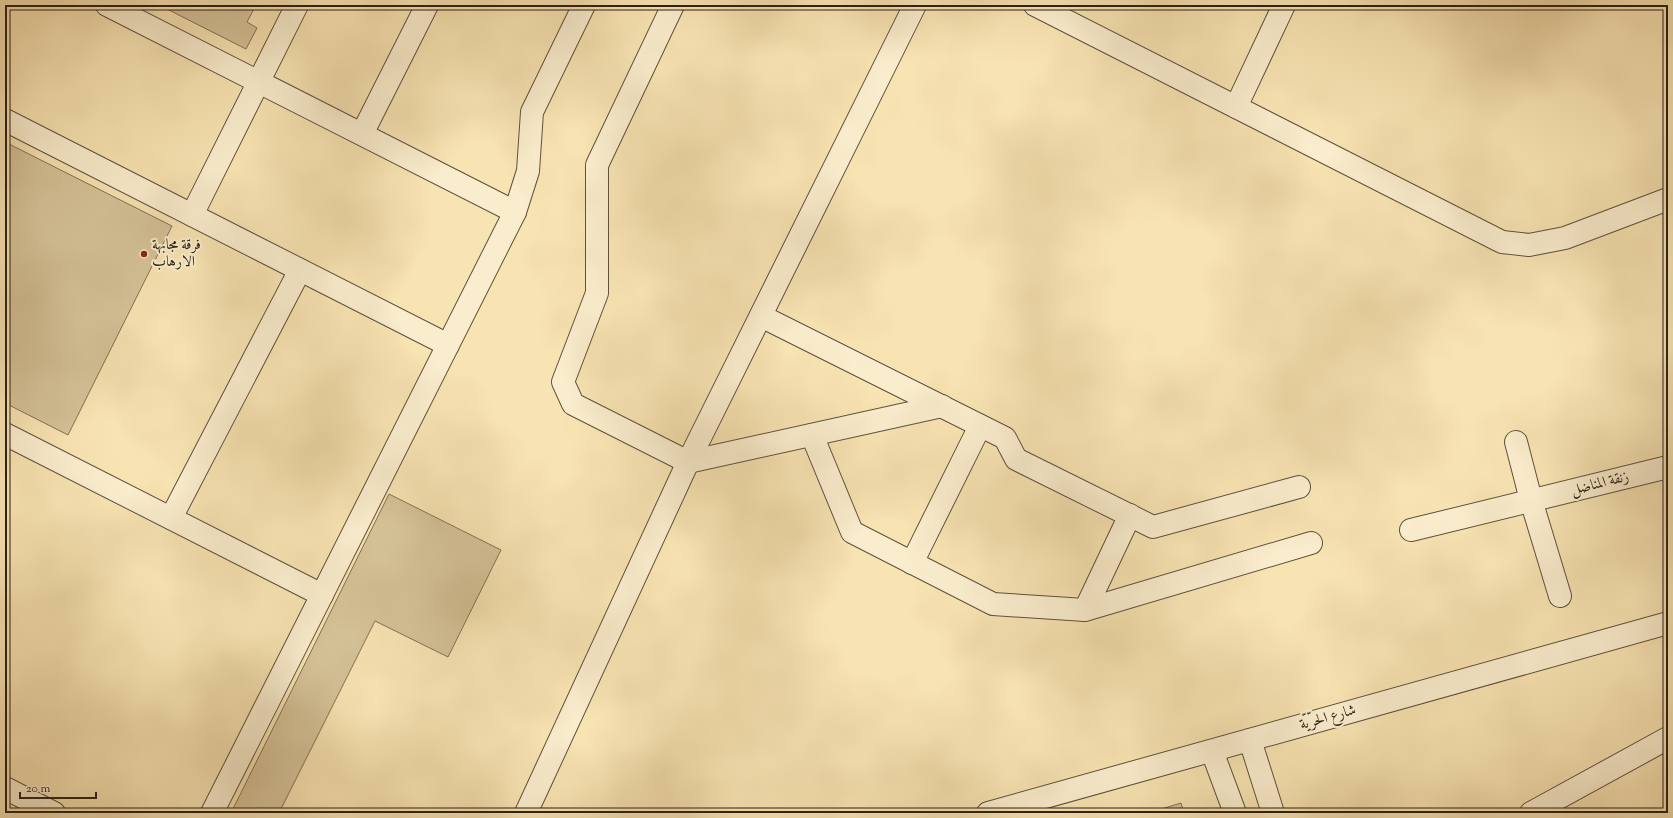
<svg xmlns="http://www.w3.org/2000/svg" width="1673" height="818" font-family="'Sorts Mill Goudy',Amiri,serif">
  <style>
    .green { fill: #d5c297; stroke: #807156 }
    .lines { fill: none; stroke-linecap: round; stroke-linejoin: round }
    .minor-casing { stroke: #5f513c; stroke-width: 24 }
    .minor { stroke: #faedcd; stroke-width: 22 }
    .poi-dot { fill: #8f2418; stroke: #faedcd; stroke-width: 1.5 }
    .labels { text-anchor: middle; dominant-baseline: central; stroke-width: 4; stroke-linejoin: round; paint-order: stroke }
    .poi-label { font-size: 15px; fill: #2c2014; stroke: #faedcd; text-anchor: start }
    .street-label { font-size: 15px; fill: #2c2014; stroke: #faedcd }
  </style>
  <rect width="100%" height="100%" fill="#f8e3b2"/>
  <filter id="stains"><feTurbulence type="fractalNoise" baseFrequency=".005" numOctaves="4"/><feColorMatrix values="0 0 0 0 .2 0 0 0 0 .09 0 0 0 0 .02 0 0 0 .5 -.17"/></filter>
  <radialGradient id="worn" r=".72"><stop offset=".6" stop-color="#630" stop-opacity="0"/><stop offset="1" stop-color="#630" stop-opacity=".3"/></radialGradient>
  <g class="green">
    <path d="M159 5H256L247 22 257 28 246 49Z"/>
    <path d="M5 142 172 226 68 435 5 403Z"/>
    <path d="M389 494 501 550 448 657 375 621 279 813H231Z"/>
    <path d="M1181 803 1184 813H1148Z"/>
  </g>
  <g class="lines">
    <g class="minor-casing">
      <g id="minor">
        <path d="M107 5 515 212"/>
        <path d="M673 5 597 165V293L563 382 573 404 688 462 942 406"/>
        <path d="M1035 5 1502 242 1529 245 1565 238 1668 199"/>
        <path d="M1236 107 1284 5"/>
        <path d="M5 120 448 345"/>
        <path d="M362 134 427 5"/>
        <path d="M192 215 297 5"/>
        <path d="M761 316 1005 438 1016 459 1153 527 1299 487"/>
        <path d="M5 434 322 595"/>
        <path d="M812 435 852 532 993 604 1085 610 1311 543"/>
        <path d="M1516 442 1531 500 1560 596"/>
        <path d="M171 518 300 270"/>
        <path d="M1411 530 1668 467"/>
        <path d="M912 563 980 426"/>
        <path d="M1085 610 1130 515"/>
        <path d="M1250 740 1273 813"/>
        <path d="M1212 751 1235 813"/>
        <path d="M5 788 54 813"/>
        <path d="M212 813 515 212 528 171 532 112 584 5"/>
        <path d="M526 813 688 462 915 5"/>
        <path d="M988 813 1668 623"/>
        <path d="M1531 813 1668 738"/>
      </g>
    </g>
    <use href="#minor" class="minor"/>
  </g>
  <circle class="poi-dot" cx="144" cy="254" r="4"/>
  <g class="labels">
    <g class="poi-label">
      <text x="152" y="245">فرقة مجابهة<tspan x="152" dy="17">الارهاب</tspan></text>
    </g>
    <g class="street-label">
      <text transform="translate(1600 484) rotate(-14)">زنقة المناضل</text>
      <text transform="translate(1328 718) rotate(-16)">شارع الحرّيّة</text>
    </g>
  </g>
  <rect width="1673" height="818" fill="none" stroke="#f8e3b2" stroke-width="20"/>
  <rect x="6" y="6" width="1661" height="806" fill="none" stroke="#2c2014" stroke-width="2"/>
  <rect x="10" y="10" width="1653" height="798" fill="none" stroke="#2c2014"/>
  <path d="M20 792v6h76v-6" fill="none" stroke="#2c2014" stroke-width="2"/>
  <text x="26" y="792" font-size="12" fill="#2c2014" stroke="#faedcd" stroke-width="3" paint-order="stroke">20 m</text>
  <rect width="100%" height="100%" filter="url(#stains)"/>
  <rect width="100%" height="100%" fill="url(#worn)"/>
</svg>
